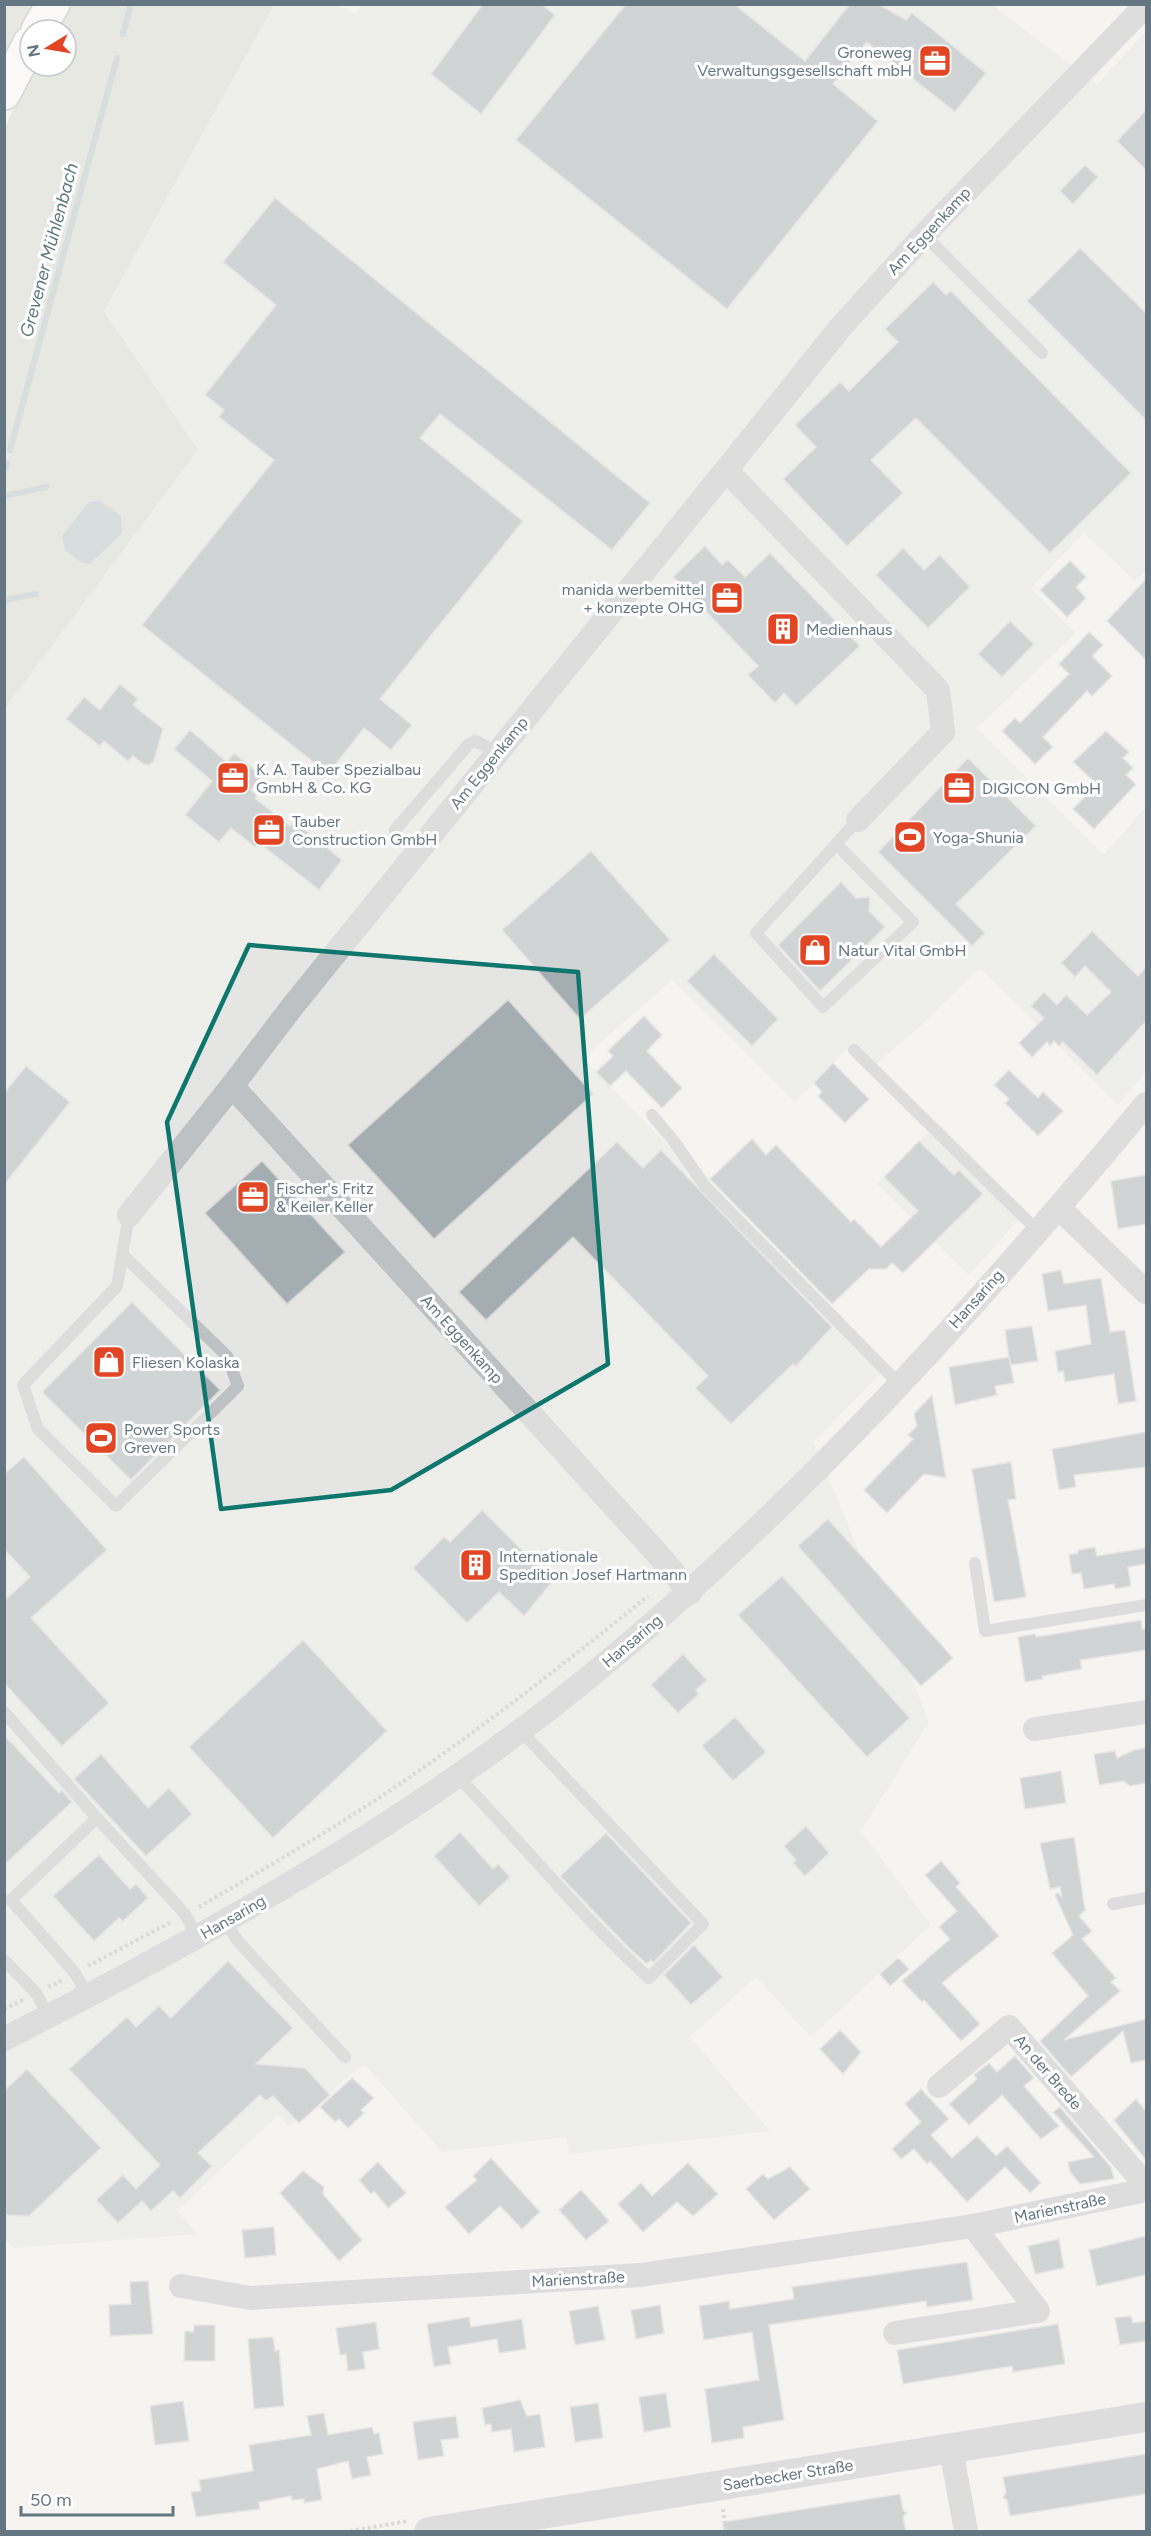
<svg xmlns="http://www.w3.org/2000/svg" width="1151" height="2536" font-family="Figtree,sans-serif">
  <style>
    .built { fill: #e5e6e4 }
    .green { fill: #d4d9d0 }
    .water { fill: #b4c2c5 }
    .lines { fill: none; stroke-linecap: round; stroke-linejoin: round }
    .stream { stroke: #b4c2c5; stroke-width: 6 }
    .building { fill: #a4adb2; stroke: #d6d5d3; stroke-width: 1.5 }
    .primary-casing { stroke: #b0b5b8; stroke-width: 36 }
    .path { stroke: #b7babc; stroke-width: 4; stroke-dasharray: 3 3; stroke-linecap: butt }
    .service { stroke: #bdc1c4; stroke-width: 12 }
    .minor { stroke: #bdc1c4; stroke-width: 24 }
    .tertiary { stroke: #bdc1c4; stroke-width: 30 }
    .primary { stroke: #fff; stroke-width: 33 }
    .marked { fill: none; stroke: #0f766e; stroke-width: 4.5; stroke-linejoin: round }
    .labels { text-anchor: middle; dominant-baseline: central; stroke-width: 6; stroke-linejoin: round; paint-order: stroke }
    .poi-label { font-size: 16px; fill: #647681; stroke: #fff; text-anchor: start }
    .street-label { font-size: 16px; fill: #647681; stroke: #fff }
    .water-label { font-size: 18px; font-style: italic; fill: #5f787f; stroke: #fff }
  </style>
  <rect width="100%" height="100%" fill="#f5f4f0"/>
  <g class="built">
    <path d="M361 4 992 5 1097 85 1146 31V571L1135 581 1084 533 1031 588 1076 633 977 728 1104 855 1146 806V1072L1118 1105 980 968 918 1028 874 1066 852 1044 795 1102 672 980 583 1058 885 1369 814 1442 929 1722 861 1831 931 1925 811 2037 756 1977 690 2037 770 2131 569 2154 567 2137 442 2152 364 2064 289 2126 278 2115 177 2211 198 2234 14 2248 5 2239 4 708 198 450 104 311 274 5H339L356 14Z"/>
    <path d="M934 1126 1023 1215 969 1275 877 1184Z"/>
  </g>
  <g class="green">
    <path d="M5 4 33 5 5 56 4 5Z"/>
    <path d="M72 5H274L104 311 198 450 5 708V128L32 66H66V30H55Z"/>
  </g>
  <path class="water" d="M100 501 121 516 122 533 90 564 81 562 65 550 62 536 89 502Z"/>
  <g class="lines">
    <g class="stream">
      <path d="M123 34 131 4"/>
      <path d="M10 450 117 58"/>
      <path d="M4 471 7 463"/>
      <path d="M4 496 46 487"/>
      <path d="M4 600 36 594"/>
    </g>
  </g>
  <g class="building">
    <path d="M483 4H541L555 15 481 114 431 74Z"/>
    <path d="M626 4H734L805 61 850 4H878L906 20 912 13 986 73 955 112 867 42 833 84 878 121 727 309 516 140Z"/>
    <path d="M1146 110V170L1117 141Z"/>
    <path d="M1085 165 1098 177 1073 204 1060 191Z"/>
    <path d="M275 198 650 503 612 550 440 414 420 438 523 521 380 699 412 725 391 750 364 728 328 774 142 625 274 460 219 417 224 410 205 395 276 305 223 262Z"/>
    <path d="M1080 248 1146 313V420L1027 301Z"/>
    <path d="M933 282 946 295 951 291 1131 473 1050 553 916 418 871 460 903 493 847 546 783 479 816 447 795 425 840 382 849 391 898 342 885 329Z"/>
    <path d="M705 546 722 565 728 560 745 577 770 553 860 646 796 706 784 693 775 703 748 675 758 666 673 577Z"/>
    <path d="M903 548 924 570 940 555 970 587 928 628 876 575Z"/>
    <path d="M1070 561 1086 577 1076 587 1086 598 1067 617 1040 590Z"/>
    <path d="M1146 579V660L1107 621Z"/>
    <path d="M1010 621 1034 644 1002 677 978 654Z"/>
    <path d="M1089 632 1103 645 1092 656 1112 676 1092 696 1087 691 1043 737 1053 747 1035 764 1002 731 1015 718 1020 723 1069 674 1059 664Z"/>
    <path d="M120 684 138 699 133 705 163 729 154 761 149 765 143 764 133 756 128 761 104 741 100 746 66 719 84 697 100 710Z"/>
    <path d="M190 730 227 762 234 753 262 776 251 790 257 795 255 798 290 826 294 821 342 860 319 890 259 843 255 847 231 828 219 842 185 815 212 781 174 749Z"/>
    <path d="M1106 731 1129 752 1123 758 1133 768 1126 775 1136 784 1094 829 1073 809 1097 784 1073 762Z"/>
    <path d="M968 758 1036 826 956 904 985 933 972 946 878 852Z"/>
    <path d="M591 851 670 940 580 1019 502 930Z"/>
    <path d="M841 882 856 898 870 897 869 911 885 927 820 991 778 945Z"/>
    <path d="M1092 931 1138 976 1146 967V1021L1097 1075 1063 1042 1059 1046 1054 1041 1050 1046 1047 1042 1032 1057 1019 1043 1044 1018 1031 1006 1044 992 1057 1005 1066 995 1087 1015 1111 992 1085 966 1075 977 1061 963Z"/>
    <path d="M714 954 778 1019 752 1046 687 981Z"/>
    <path d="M508 1000 593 1094 434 1239 348 1145Z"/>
    <path d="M644 1016 662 1035 647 1051 682 1088 662 1108 626 1071 610 1086 596 1072 613 1056 608 1051Z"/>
    <path d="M833 1063 869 1099 845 1123 818 1096 822 1092 814 1083Z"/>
    <path d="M26 1066 70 1102 4 1185V1093Z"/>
    <path d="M1009 1070 1038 1098 1043 1092 1063 1111 1038 1136 1005 1103 1009 1099 994 1085Z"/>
    <path d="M752 1139 766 1155 776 1145 851 1222 854 1219 881 1247 918 1211 884 1177 919 1141 954 1175 959 1170 983 1194 903 1273 892 1263 886 1269H869L832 1304 710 1179Z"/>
    <path d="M617 1142 643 1168 661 1150 832 1327 795 1367 793 1364 731 1424 695 1388 708 1376 573 1237 486 1320 459 1292Z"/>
    <path d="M262 1161 345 1252 287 1304 205 1213Z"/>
    <path d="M1146 1175V1224L1118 1229 1111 1181Z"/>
    <path d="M1061 1270 1064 1284 1101 1278 1110 1332 1125 1330 1136 1401 1118 1404 1114 1374 1065 1382 1063 1371 1058 1372 1055 1351 1091 1344 1086 1305 1048 1311 1042 1274Z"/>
    <path d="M132 1302 220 1390 131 1480 42 1392Z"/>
    <path d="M1032 1326 1038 1361 1010 1365 1005 1330Z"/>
    <path d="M1009 1357 1014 1383 995 1386 997 1395 955 1405 949 1367Z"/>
    <path d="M932 1395 946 1478 924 1474 887 1513 864 1490 913 1439 908 1435 917 1426 914 1414Z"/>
    <path d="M1146 1432V1467L1074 1475 1076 1487 1059 1490 1052 1449Z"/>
    <path d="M24 1457 107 1550 31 1618 109 1703 62 1746 4 1683V1601L30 1577 4 1549V1474Z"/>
    <path d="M1011 1462 1016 1499 1008 1500 1026 1597 994 1602 972 1469Z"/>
    <path d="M482 1510 553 1581 524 1616 499 1592 467 1623 413 1568 444 1537 450 1542Z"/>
    <path d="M828 1519 953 1658 921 1686 798 1546Z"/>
    <path d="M1095 1547 1097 1556 1146 1548V1564L1128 1567 1131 1586 1115 1589 1114 1584 1084 1589 1081 1573 1072 1574 1069 1555 1078 1553V1550Z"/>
    <path d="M782 1576 910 1718 867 1757 738 1615Z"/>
    <path d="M1141 1620 1142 1629 1146 1628V1650L1080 1660 1082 1669 1042 1676 1043 1679 1025 1682 1018 1637 1035 1634 1036 1637Z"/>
    <path d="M303 1640 387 1731 273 1838 189 1747Z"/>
    <path d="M683 1654 707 1680 696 1690 699 1694 678 1713 651 1685Z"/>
    <path d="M735 1717 766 1752 733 1781 702 1746Z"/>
    <path d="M4 1735 59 1793 62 1790 72 1802 4 1865Z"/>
    <path d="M1146 1748V1783L1130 1786 1123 1781 1099 1785 1094 1754 1115 1751 1117 1758 1134 1750Z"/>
    <path d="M101 1754 148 1808 169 1788 192 1814 146 1856 74 1779Z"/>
    <path d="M1061 1771 1066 1803 1025 1809 1020 1778Z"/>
    <path d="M806 1826 829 1853 805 1876 793 1863 796 1860 784 1846Z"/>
    <path d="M460 1832 493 1869 498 1864 510 1877 479 1906 434 1856Z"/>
    <path d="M606 1833 691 1923 653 1963 651 1960 647 1964 629 1948 560 1876Z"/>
    <path d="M1074 1837 1085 1910 1079 1916 1092 1931 1082 1939 1116 1978 1111 1982 1120 1991 1064 2040 1146 2019V2060L1131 2063 1123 2031 1071 2077 1040 2041 1088 1996 1052 1953 1073 1935 1055 1895 1058 1893 1062 1897 1060 1887 1050 1889 1040 1843Z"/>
    <path d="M99 1855 130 1889 136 1884 148 1898 123 1921 119 1918 94 1941 53 1896Z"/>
    <path d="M941 1861 960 1883 956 1887 999 1936 942 1983 980 2024 961 2041 924 2000 922 2002 902 1981 950 1939 939 1927 957 1911 925 1875Z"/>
    <path d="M694 1945 723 1977 691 2005 664 1975Z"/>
    <path d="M898 1958 909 1969 890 1986 880 1974Z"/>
    <path d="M228 1961 293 2028 256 2064 305 2068 330 2095 299 2123 273 2096 266 2101 260 2095 198 2153 212 2166 180 2198 173 2191 151 2211 142 2201 118 2223 96 2200 123 2175 136 2189 160 2165 69 2069 127 2017 136 2027 159 2006 171 2018Z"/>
    <path d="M840 2030 861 2052 843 2074 820 2049Z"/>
    <path d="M1015 2056 1034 2078 1024 2086 1059 2126 1041 2139 1002 2095 969 2125 949 2104 977 2079 974 2075 989 2063 997 2072Z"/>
    <path d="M27 2069 101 2148 29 2216 4 2215V2091Z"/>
    <path d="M352 2078 374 2098 361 2110 364 2113 348 2128 339 2119 335 2122 320 2107Z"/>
    <path d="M921 2089 949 2119 931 2135 952 2158 977 2136 996 2156 1007 2146 1041 2183 1030 2193 1005 2167 967 2202 930 2161 927 2164 914 2149 901 2159 892 2149 921 2122 905 2104Z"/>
    <path d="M1136 2099 1146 2111V2160L1114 2120Z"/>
    <path d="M1060 2107 1111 2167 1114 2179 1080 2184 1070 2172 1068 2162 1094 2157 1053 2112Z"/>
    <path d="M491 2158 540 2212 522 2229 500 2206 469 2234 445 2207 477 2180 473 2176Z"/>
    <path d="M378 2162 406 2193 388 2208 374 2191 371 2194 359 2180Z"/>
    <path d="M688 2163 718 2194 693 2216 677 2202 643 2232 618 2204 641 2183 652 2196Z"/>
    <path d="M790 2167 810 2189 774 2220 746 2189 763 2174 768 2179Z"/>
    <path d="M303 2171 324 2187 323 2194 362 2240 339 2261 280 2193Z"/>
    <path d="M581 2190 609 2221 586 2240 559 2210Z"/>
    <path d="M274 2227 276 2255 245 2258 242 2230Z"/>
    <path d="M1146 2236V2275L1097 2286 1089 2250Z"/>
    <path d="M1059 2239 1064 2268 1035 2274 1028 2246Z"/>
    <path d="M967 2262 973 2300 927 2307 926 2301 769 2325 784 2420 743 2427 744 2438 712 2443 705 2389 759 2380 752 2332 704 2340 699 2306 729 2301 730 2309 794 2299 792 2287Z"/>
    <path d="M148 2281 153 2334 110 2336 109 2305 131 2304 130 2282Z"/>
    <path d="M660 2305 664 2333 636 2339 631 2310Z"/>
    <path d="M598 2306 605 2340 575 2345 569 2311Z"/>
    <path d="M1131 2316 1133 2323 1146 2321V2341L1120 2345 1115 2318Z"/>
    <path d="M469 2317 471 2327 522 2319 526 2349 499 2353 497 2339 448 2347 451 2364 434 2367 427 2324Z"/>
    <path d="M376 2322 379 2349 363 2352 365 2369 348 2371 346 2354 340 2355 336 2328Z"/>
    <path d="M1058 2324 1065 2364 1013 2372 1012 2366 903 2384 897 2350Z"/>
    <path d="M194 2325H215V2361H184L185 2331 194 2332Z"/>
    <path d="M273 2337 275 2351 279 2350 284 2406 254 2409 248 2339Z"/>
    <path d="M666 2393 671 2427 644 2432 639 2397Z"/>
    <path d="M520 2400 527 2416 540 2414 545 2447 514 2452 511 2429 492 2432 491 2424 485 2425 482 2408Z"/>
    <path d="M183 2401 189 2441 155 2445 150 2406Z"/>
    <path d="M598 2403 603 2438 575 2442 570 2407Z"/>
    <path d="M324 2413 328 2435 372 2427 374 2434 379 2433 383 2454 367 2457 371 2475 352 2479 348 2461 317 2469 322 2500 304 2503V2499L292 2500 291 2496 259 2502 260 2509 196 2517 191 2492 201 2491 199 2480 253 2471 249 2445 311 2435 307 2416Z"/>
    <path d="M456 2416 459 2438 441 2440 444 2456 418 2460 413 2422Z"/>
    <path d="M1146 2454V2494L1010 2516 1007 2500 1003 2497 1006 2493 1003 2477Z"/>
    <path d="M900 2494 903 2510 907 2513 903 2517 906 2532H724L723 2522Z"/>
  </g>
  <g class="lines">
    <g class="primary-casing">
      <g id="primary">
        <path d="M38 30 53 4"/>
        <path d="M4 93 30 43"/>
      </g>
    </g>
    <g class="path">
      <path d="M199 1907C274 1863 349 1820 420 1770 499 1715 574 1656 648 1596"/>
      <path d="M88 1966 171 1922"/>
      <path d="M48 1987 63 1980"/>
      <path d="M4 2009 23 2000"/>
      <path d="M723 2509 726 2532"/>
      <path d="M344 2532 408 2521"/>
    </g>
    <g class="service">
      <path d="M924 235 1042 353"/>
      <path d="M395 830 469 744 475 741 498 752"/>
      <path d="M836 844 913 922 823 1007 756 933 847 832 858 820"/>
      <path d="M854 1050 1038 1231"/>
      <path d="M652 1115 673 1140 705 1186 899 1384"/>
      <path d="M122 1254 227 1356 238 1386 116 1506 38 1429 23 1385 117 1286 129 1215"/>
      <path d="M975 1563 985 1631 1146 1605"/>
      <path d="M4 1712 97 1818"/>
      <path d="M457 1776C522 1842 580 1916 649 1978L703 1924 520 1730"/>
      <path d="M1113 1904 1146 1898"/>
      <path d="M226 1921 236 1939 345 2057"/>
      <path d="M4 1960 36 1993 49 2016"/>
      <path d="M88 1996 75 1973 11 1900 97 1818 185 1914 198 1937"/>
    </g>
    <g class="minor">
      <path d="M858 820 943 732 938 690 726 470 840 328 924 235 1146 5"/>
      <path d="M1059 1208 1146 1292"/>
      <path d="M129 1215 232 1086"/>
      <path d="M690 1593 664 1561 232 1086 292 1007 726 470"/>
      <path d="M1035 1729 1146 1712"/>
      <path d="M4 2039C206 1936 407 1825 583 1682 793 1512 974 1310 1146 1104"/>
      <path d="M939 2086 1009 2027 1146 2185"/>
      <path d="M181 2286 251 2298 641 2275 973 2226 1146 2190"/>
      <path d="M895 2333 1038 2311 973 2226"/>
      <path d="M951 2449 966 2531"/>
    </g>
    <path class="tertiary" d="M429 2532 1146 2417"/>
    <use href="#primary" class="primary"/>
  </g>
  <path d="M0 0H1151V2536H0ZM249 945 578 972 608 1364 391 1490 221 1509 167 1122Z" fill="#f5f4f0" fill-opacity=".55" fill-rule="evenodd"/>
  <path class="marked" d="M249 945 578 972 608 1364 391 1490 221 1509 167 1122Z"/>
  <defs>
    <g id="office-square" transform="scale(1.725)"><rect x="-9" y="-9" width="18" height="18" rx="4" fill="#e14524" stroke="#fff"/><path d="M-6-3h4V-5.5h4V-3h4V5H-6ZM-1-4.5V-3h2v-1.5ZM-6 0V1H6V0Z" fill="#fff"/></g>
    <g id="building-square" transform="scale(1.725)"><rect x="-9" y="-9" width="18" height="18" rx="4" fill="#e14524" stroke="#fff"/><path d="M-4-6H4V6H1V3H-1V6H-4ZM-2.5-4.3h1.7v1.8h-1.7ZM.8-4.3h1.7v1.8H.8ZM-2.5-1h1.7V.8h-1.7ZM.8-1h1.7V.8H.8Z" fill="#fff"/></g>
    <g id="stadium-square" transform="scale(1.725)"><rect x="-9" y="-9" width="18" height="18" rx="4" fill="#e14524" stroke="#fff"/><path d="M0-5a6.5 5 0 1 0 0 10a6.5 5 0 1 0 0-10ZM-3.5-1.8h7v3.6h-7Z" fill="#fff"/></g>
    <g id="shop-square" transform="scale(1.725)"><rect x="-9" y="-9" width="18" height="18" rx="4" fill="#e14524" stroke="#fff"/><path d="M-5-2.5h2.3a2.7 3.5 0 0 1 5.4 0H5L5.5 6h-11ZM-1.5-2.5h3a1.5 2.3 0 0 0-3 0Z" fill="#fff"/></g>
  </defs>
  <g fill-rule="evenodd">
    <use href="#office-square" x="935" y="61"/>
    <use href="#office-square" x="727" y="598"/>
    <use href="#building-square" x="783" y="629"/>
    <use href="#office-square" x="233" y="778"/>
    <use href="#office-square" x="959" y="788"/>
    <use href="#office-square" x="269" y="830"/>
    <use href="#stadium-square" x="910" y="837"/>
    <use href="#shop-square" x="815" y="950"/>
    <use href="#office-square" x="253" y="1197"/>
    <use href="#shop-square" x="109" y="1362"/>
    <use href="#stadium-square" x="101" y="1438"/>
    <use href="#building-square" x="476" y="1565"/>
  </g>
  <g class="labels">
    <g class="poi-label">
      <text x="912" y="52" text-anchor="end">Groneweg<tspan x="912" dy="18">Verwaltungsgesellschaft mbH</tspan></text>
      <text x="704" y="589" text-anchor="end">manida werbemittel<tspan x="704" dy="18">+ konzepte OHG</tspan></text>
      <text x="806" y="629">Medienhaus</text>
      <text x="256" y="769">K. A. Tauber Spezialbau<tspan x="256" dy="18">GmbH &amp; Co. KG</tspan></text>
      <text x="982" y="788">DIGICON GmbH</text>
      <text x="292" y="821">Tauber<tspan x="292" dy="18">Construction GmbH</tspan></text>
      <text x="933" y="837">Yoga-Shunia</text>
      <text x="838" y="950">Natur Vital GmbH</text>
      <text x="276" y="1188">Fischer's Fritz<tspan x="276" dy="18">&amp; Keiler Keller</tspan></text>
      <text x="132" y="1362">Fliesen Kolaska</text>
      <text x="124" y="1429">Power Sports<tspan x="124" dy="18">Greven</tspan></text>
      <text x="499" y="1556">Internationale<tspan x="499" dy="18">Spedition Josef Hartmann</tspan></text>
    </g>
    <g class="street-label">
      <text transform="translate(929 231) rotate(-47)">Am Eggenkamp</text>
      <text transform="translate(489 763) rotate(-51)">Am Eggenkamp</text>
      <text transform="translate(976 1299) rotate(-48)">Hansaring</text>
      <text transform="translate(462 1339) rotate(48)">Am Eggenkamp</text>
      <text transform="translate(632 1641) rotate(-40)">Hansaring</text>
      <text transform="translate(233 1917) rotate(-30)">Hansaring</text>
      <text transform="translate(1048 2072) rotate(49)">An der Brede</text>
      <text transform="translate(1060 2208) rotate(-12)">Marienstraße</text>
      <text transform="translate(578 2279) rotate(-3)">Marienstraße</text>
      <text transform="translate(788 2475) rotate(-9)">Saerbecker Straße</text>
    </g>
    <g class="water-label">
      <text transform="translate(49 250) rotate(-75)">Grevener Mühlenbach</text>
    </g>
  </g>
  <rect width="1151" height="2536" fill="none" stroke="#647681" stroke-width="12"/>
  <g transform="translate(48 48) rotate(259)"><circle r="28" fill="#ffffff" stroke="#c1c8cd" stroke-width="1.5"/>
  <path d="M0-4.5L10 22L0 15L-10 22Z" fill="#e14524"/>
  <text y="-9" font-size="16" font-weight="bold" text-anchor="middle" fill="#647681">N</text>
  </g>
  <path d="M21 2506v9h152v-9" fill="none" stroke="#647681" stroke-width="3"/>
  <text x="30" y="2506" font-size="18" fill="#647681" stroke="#ffffff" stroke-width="4.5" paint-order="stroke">50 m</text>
</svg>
